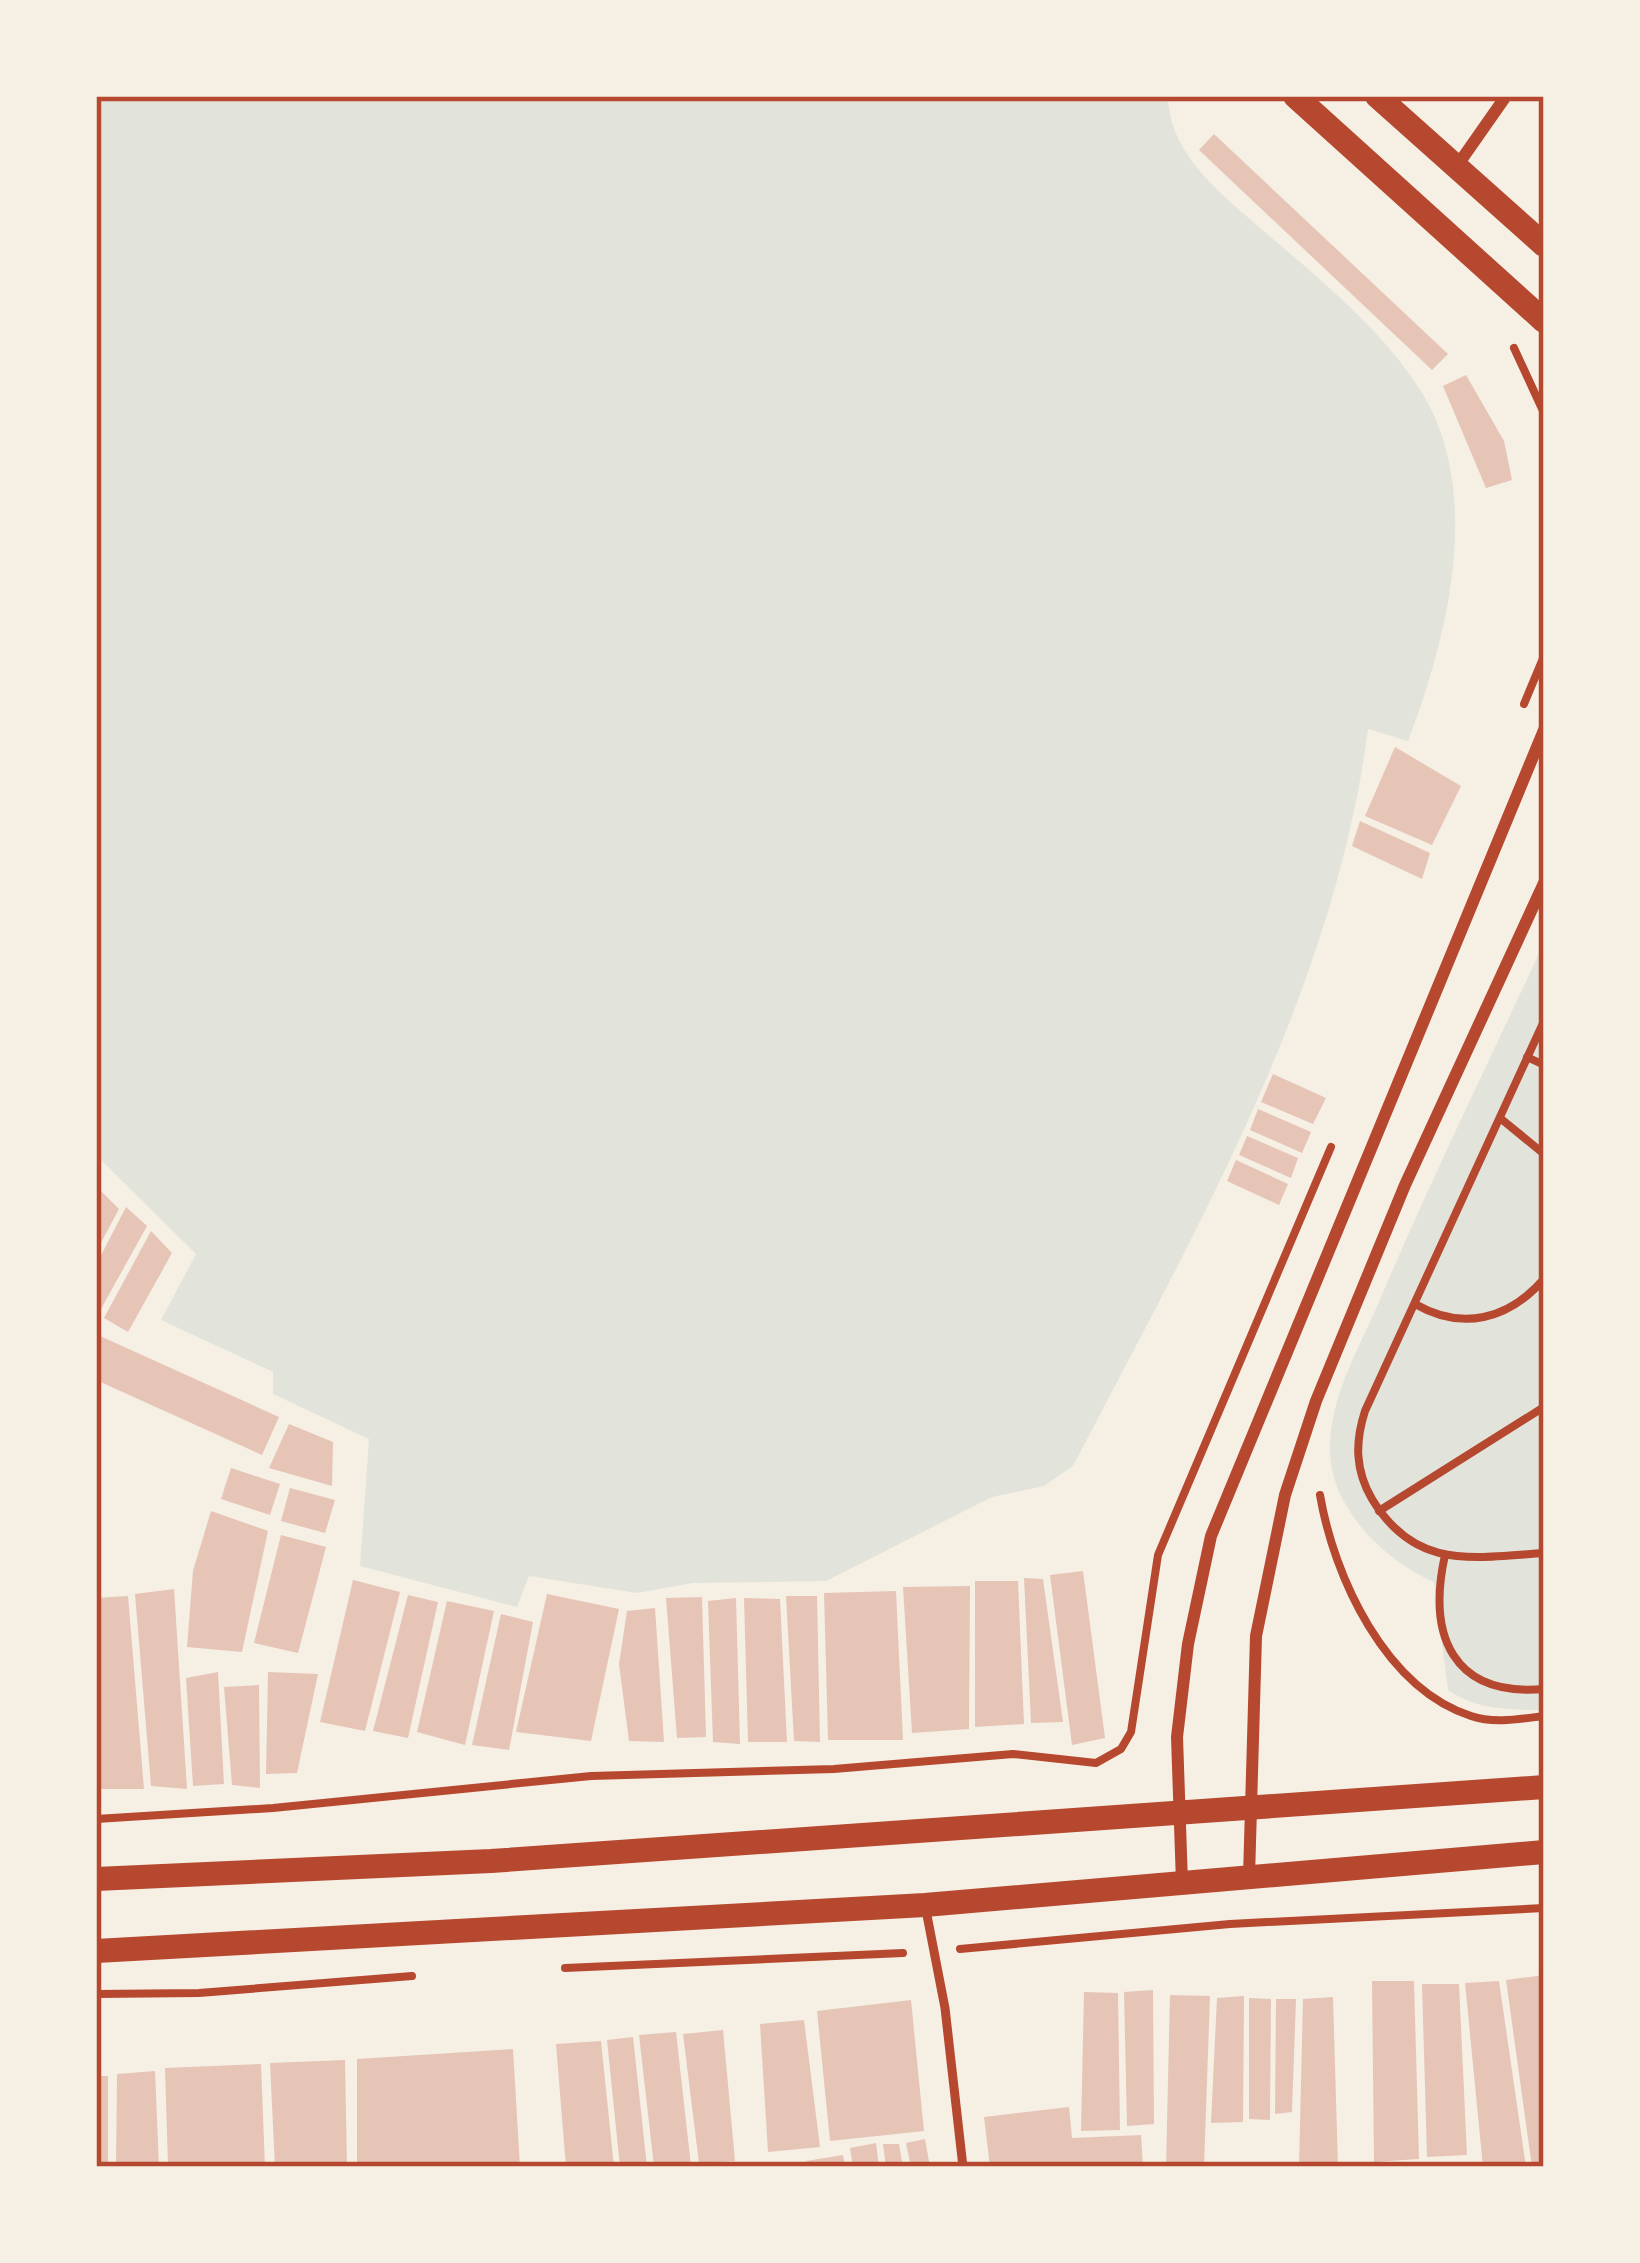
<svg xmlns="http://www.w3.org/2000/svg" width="1640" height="2263" font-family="'Alegreya Sans',sans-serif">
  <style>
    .green { fill: #e2e4dc }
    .building { fill: #e6c5b7 }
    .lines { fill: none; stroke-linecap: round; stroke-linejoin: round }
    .path { stroke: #b5482f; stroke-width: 8 }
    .service { stroke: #b5482f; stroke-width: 9 }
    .minor { stroke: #b5482f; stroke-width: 12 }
    .secondary { stroke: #b5482f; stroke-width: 24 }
    .neatline { fill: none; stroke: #b5482f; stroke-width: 4.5 }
  </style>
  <rect width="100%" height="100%" fill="#f6efe4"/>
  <g class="green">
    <path d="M96 96H1168C1168 145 1208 183 1244 214 1303 266 1376 321 1419 388 1485 489 1448 637 1408 741L1368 729C1334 993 1194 1233 1073 1466L1044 1486 992 1497 826 1581 693 1583 637 1593 529 1576 517 1607 360 1566 369 1439 273 1394V1372L161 1320 196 1254 96 1155Z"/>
    <path d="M1544 943V1710C1510 1710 1477 1710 1448 1690L1434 1582C1385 1561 1331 1509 1330 1451 1329 1399 1358 1350 1378 1304 1430 1182 1488 1063 1544 943Z"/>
  </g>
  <g class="building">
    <path d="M1214 134 1448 354 1432 370 1199 150Z"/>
    <path d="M1466 375 1504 441 1512 480 1486 488 1443 386Z"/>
    <path d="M1395 747 1461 786 1432 845 1365 816Z"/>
    <path d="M1360 821 1430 853 1422 879 1352 846Z"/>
    <path d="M1273 1074 1326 1098 1313 1124 1261 1102Z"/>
    <path d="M1258 1109 1311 1132 1302 1153 1250 1130Z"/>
    <path d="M1247 1136 1298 1158 1291 1178 1239 1155Z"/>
    <path d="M1236 1160 1288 1184 1279 1205 1227 1181Z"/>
    <path d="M96 1186 119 1209 96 1252Z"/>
    <path d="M126 1207 147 1226 96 1318V1265Z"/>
    <path d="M151 1231 172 1253 128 1332 104 1318Z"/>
    <path d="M100 1336 279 1417 262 1455 96 1380Z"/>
    <path d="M289 1424 333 1442 332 1486 269 1468Z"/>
    <path d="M231 1468 280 1484 270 1515 221 1499Z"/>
    <path d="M290 1488 335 1500 325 1533 281 1521Z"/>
    <path d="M211 1511 268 1531 242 1652 187 1647 193 1571Z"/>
    <path d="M281 1535 326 1547 298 1653 254 1643Z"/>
    <path d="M1083 1571 1105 1738 1072 1745 1050 1575Z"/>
    <path d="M1024 1578 1043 1579 1063 1722 1031 1723Z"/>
    <path d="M353 1580 400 1592 365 1731 320 1722Z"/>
    <path d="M975 1581H1018L1024 1724 975 1727Z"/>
    <path d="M970 1586 969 1729 912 1733 903 1587Z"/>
    <path d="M174 1589 187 1789 151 1786 135 1594Z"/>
    <path d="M896 1591 903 1740H828L824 1593Z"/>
    <path d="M547 1594 619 1609 591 1741 516 1732Z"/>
    <path d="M408 1595 438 1602 408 1738 373 1731Z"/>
    <path d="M128 1596 144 1789H97L96 1598Z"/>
    <path d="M786 1596H817L820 1742 794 1741Z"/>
    <path d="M702 1597 706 1737 677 1738 666 1598Z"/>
    <path d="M736 1598 740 1744 713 1742 708 1601Z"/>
    <path d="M744 1598 780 1599 787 1742H748Z"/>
    <path d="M447 1601 494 1611 465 1745 417 1732Z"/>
    <path d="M655 1608 664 1742 629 1741 619 1664 627 1611Z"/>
    <path d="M501 1614 533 1622 509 1750 472 1745Z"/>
    <path d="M218 1672 224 1784 193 1786 186 1678Z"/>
    <path d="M268 1672 318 1674 297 1773 266 1774Z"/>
    <path d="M259 1685 260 1788 232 1785 224 1687Z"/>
    <path d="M1544 1975V2167H1532L1506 1980Z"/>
    <path d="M1372 1981H1414L1419 2159 1374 2162Z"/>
    <path d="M1499 1981 1526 2167H1483L1465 1983Z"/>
    <path d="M1422 1984H1459L1467 2155 1427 2157Z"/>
    <path d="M1153 1990 1154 2124 1127 2126 1124 1992Z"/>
    <path d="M1084 1992 1118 1993 1120 2130 1081 2131Z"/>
    <path d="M1170 1995 1210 1996 1204 2167H1166Z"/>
    <path d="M1244 1996 1243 2122 1211 2123 1217 1998Z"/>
    <path d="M1333 1997 1338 2167H1299L1303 1999Z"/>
    <path d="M1249 1998 1271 1999 1270 2120 1249 2119Z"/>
    <path d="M1276 1999H1296L1292 2112 1275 2114Z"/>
    <path d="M911 2000 924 2131 830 2141 817 2011Z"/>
    <path d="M804 2020 820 2147 768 2152 760 2024Z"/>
    <path d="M723 2030 735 2161 699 2163 683 2034Z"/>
    <path d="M676 2032 691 2166 654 2167 639 2035Z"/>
    <path d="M633 2037 647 2167H620L607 2040Z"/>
    <path d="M601 2041 614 2167H566L556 2044Z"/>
    <path d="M513 2049 520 2167H357V2059Z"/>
    <path d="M345 2060 347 2167H275L270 2063Z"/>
    <path d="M261 2064 265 2167H168L165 2068Z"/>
    <path d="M155 2071 159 2167H116L117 2074Z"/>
    <rect x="96" y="2076" width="12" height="91"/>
    <path d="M1069 2107 1072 2138 1141 2135 1143 2167H990L984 2117Z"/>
    <path d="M925 2139 930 2167H911L906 2143Z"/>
    <path d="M876 2143 879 2167H853L850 2148Z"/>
    <path d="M883 2144H899L903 2167H886Z"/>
    <path d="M843 2155 845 2167H807L806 2161Z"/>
  </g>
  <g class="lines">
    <g class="path">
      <path d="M1514 348 1544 413"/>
      <path d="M1524 704 1544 656"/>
      <path d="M1544 1021 1365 1411C1355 1442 1355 1470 1372 1499 1415 1570 1471 1558 1544 1553"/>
      <path d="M1527 1057 1544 1065"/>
      <path d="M1500 1118 1544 1154"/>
      <path d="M1415 1304C1462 1331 1508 1320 1544 1279"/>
      <path d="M1320 1495C1334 1577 1385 1688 1471 1716 1494 1724 1520 1719 1544 1716"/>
      <path d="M1379 1511 1544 1407"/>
      <path d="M1445 1555C1427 1636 1453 1697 1544 1689"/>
      <path d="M96 1819 273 1808 591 1776 834 1769 1013 1754 1096 1763 1121 1749 1131 1732 1158 1555 1331 1147"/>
      <path d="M960 1949 1230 1924 1544 1908"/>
      <path d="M565 1968 903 1953"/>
      <path d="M96 1994 199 1993 412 1976"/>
    </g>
    <path class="service" d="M925 1905 945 2008 963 2167"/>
    <g class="minor">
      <path d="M1457 166 1506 96"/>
      <path d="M1249 1877 1256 1636 1285 1495 1316 1401 1405 1185 1544 883"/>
      <path d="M1182 1883 1177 1737 1188 1644 1211 1536 1544 730"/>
    </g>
    <g class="secondary">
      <path d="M1295 96 1544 321"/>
      <path d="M1377 96 1544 245"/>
      <path d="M96 1879 491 1861 1544 1787"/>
      <path d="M96 1951 925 1905 1544 1852"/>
    </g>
  </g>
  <rect width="1640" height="2263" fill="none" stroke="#f6efe4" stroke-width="198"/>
  <rect x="99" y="99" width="1442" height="2065" class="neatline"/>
</svg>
